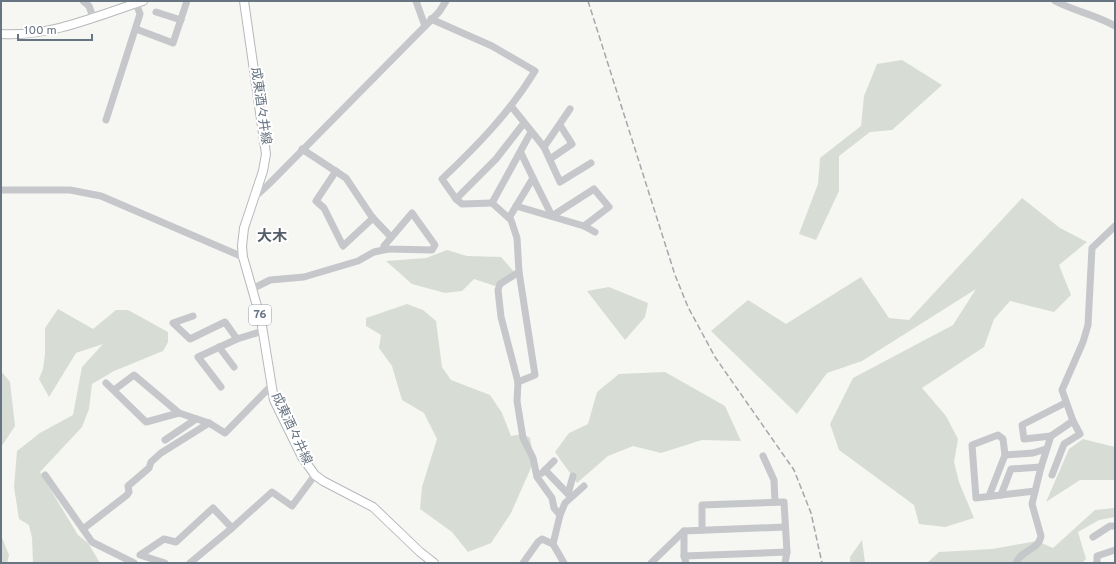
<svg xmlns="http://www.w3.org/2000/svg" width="1116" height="564" font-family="Overpass,'Noto Sans JP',sans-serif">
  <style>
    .green { fill: #d7ddd4 }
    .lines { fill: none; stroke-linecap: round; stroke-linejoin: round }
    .major-casing { stroke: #b5b9bc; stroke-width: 10 }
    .minor { stroke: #c5c7cb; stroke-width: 7 }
    .major { stroke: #fff; stroke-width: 8 }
    .rail { stroke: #a3a8ad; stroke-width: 1.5; stroke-dasharray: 6 3; stroke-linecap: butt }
    .labels { text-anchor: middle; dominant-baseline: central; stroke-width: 4; stroke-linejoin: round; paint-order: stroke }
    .shield { fill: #fff; stroke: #959ea8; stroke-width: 1 }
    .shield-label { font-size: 12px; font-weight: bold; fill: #677482 }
    .street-label { font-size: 13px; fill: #677482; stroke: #fff }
    .quarter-label { font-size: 15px; font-weight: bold; fill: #545e68; stroke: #fff }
  </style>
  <rect width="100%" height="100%" fill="#f6f6f3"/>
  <g class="green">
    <path d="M902 60 942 85 892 130 870 132 839 156V191L816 240 799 234 818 184 820 158 861 126 864 96 877 64Z"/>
    <path d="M1022 198 1060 228 1087 242 1059 265 1071 295 1054 312 1010 301 994 319 984 347 922 388 946 416 958 439 954 462 959 482 974 518 945 527 919 524 914 505 839 450 830 424 853 378 953 325 976 289 862 361 827 373 797 414 711 331 748 300 786 324 861 277 889 318 909 320Z"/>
    <path d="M447 250 467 256 501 257 515 273 495 286 474 279 462 291 445 293 412 284 386 261 426 258Z"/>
    <path d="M609 287 648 303 645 317 625 340 587 291Z"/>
    <path d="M407 304 423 310 436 321 442 367 451 380 490 395 502 413 511 436 523 434 530 438 534 461 511 513 491 543 468 552 452 532 420 509 422 487 437 439 424 413 402 400 392 366 379 348 381 335 366 326V318Z"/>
    <path d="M58 309 93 329 116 310H128L168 332V342L163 351 114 371 92 384 89 409 82 427 40 472 78 535 88 543 100 563H33L32 538 29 525 19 519 14 487 17 451 40 433 73 415 82 367 103 344 76 353 49 397 39 379 43 369 45 354V328Z"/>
    <path d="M1 371 10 382 15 426 1 447Z"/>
    <path d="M665 372 725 406 741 441 702 440 661 453 633 446 608 456 577 483 555 452 569 433 588 424 597 392 619 374Z"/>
    <path d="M1083 439 1115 447V480H1080L1046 502 1069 449Z"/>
    <path d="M1114 508 1115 517 1099 520 1078 532 1086 559 1082 563H927L939 552 992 549 1037 541 1053 548 1095 510Z"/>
    <path d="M1 535 9 555 7 563H1Z"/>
    <path d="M862 540 865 563H850V557Z"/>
  </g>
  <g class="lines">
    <g class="major-casing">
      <g id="major">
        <path d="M244 1 266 154 263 171 244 228 242 246 243 257 261 320 274 400 302 457 315 475 323 481 373 507 420 552 434 563"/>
        <path d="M1 34C50 37 97 16 143 1"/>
      </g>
    </g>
    <g class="minor">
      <path d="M83 1 89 6 93 17"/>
      <path d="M416 1 425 26"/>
      <path d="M1055 1C1074 11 1096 15 1115 26"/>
      <path d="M156 12 181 20"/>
      <path d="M431 19 492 46 535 71C510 112 477 146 442 179L456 199 496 159 524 123"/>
      <path d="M136 29 173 43 187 1"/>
      <path d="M511 106 544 147 560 182 591 163"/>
      <path d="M106 120 140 14 136 3"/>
      <path d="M544 147 570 109"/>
      <path d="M302 149 346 178 372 217 391 237"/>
      <path d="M550 159 572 144 560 125"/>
      <path d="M336 171 316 201 324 208 343 246 373 218"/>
      <path d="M533 178 552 216 594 189 609 207 584 226"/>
      <path d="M1 190H70L101 196 243 257"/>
      <path d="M254 194 257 195 269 184 439 12 446 1"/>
      <path d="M456 199 462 204 492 203"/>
      <path d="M516 206 584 226 595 232"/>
      <path d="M412 213 435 245 432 250 388 249 384 246Z"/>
      <path d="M509 218 533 178 521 153"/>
      <path d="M519 272 500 284 498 290 501 317 518 382 517 401 523 438 533 458 537 477 552 498 554 508 560 515 553 544 564 563"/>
      <path d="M252 289 270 280 304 277 358 261 374 252 388 249"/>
      <path d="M193 316 173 323 190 339 225 322 237 339"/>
      <path d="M219 347 234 367"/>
      <path d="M518 382 535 375 519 272 517 238 511 220 492 203 531 132"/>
      <path d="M106 383 146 422 179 413 209 423 225 433 271 386"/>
      <path d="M221 387 198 357 237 339 263 331"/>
      <path d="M114 390 134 375 179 413"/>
      <path d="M1051 436 1024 439 1022 425 1065 403"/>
      <path d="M165 440 196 419"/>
      <path d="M1005 455 1033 453 1046 449"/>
      <path d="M763 456 774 480 775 502"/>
      <path d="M545 470 568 494 573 476"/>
      <path d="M542 473 554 461"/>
      <path d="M45 475 92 542 134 563"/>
      <path d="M1052 475 1064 444 1080 434 1073 421 1062 390 1083 342 1088 325 1092 248 1115 226"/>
      <path d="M1001 495 1011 469 1041 467"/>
      <path d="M989 496 1005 455 1003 439 998 435 972 445 976 498 1035 491"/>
      <path d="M560 515 565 503 584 486"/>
      <path d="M232 528 272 492 292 506 315 475"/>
      <path d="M83 529 127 495 129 492 128 486 149 468 151 462 161 453 209 423"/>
      <path d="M702 530V505L784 502 787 552 785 563"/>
      <path d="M684 531V556L686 563"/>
      <path d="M1093 537 1110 526H1115"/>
      <path d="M684 556 787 552"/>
      <path d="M165 563 140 555 164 539 176 542 213 508 232 528 190 563"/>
      <path d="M523 563 538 542 542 539 553 544"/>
      <path d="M651 563 684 531 785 527"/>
      <path d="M1016 563C1021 550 1039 550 1041 536L1032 504 1041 467 1051 436 1073 421"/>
      <path d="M1097 563V556L1115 550"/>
    </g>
    <use href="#major" class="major"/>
    <path class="rail" d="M588 1 675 275 688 307 715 357 794 470 811 513 822 563"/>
  </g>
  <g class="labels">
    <rect class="shield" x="249" y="305" width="22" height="20" rx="3"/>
    <g class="shield-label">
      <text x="260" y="315">76</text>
    </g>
    <g class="street-label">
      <text transform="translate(260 106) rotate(82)">成東酒々井線</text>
      <text transform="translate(291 429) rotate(65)">成東酒々井線</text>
    </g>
    <g class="quarter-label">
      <text x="272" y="237">大木</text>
    </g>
  </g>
  <rect width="1116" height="564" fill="none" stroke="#677482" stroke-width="4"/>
  <path d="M18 34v6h74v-6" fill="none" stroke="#677482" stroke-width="2"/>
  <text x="24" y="34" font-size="12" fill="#677482" stroke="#ffffff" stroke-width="3" paint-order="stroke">100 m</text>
</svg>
